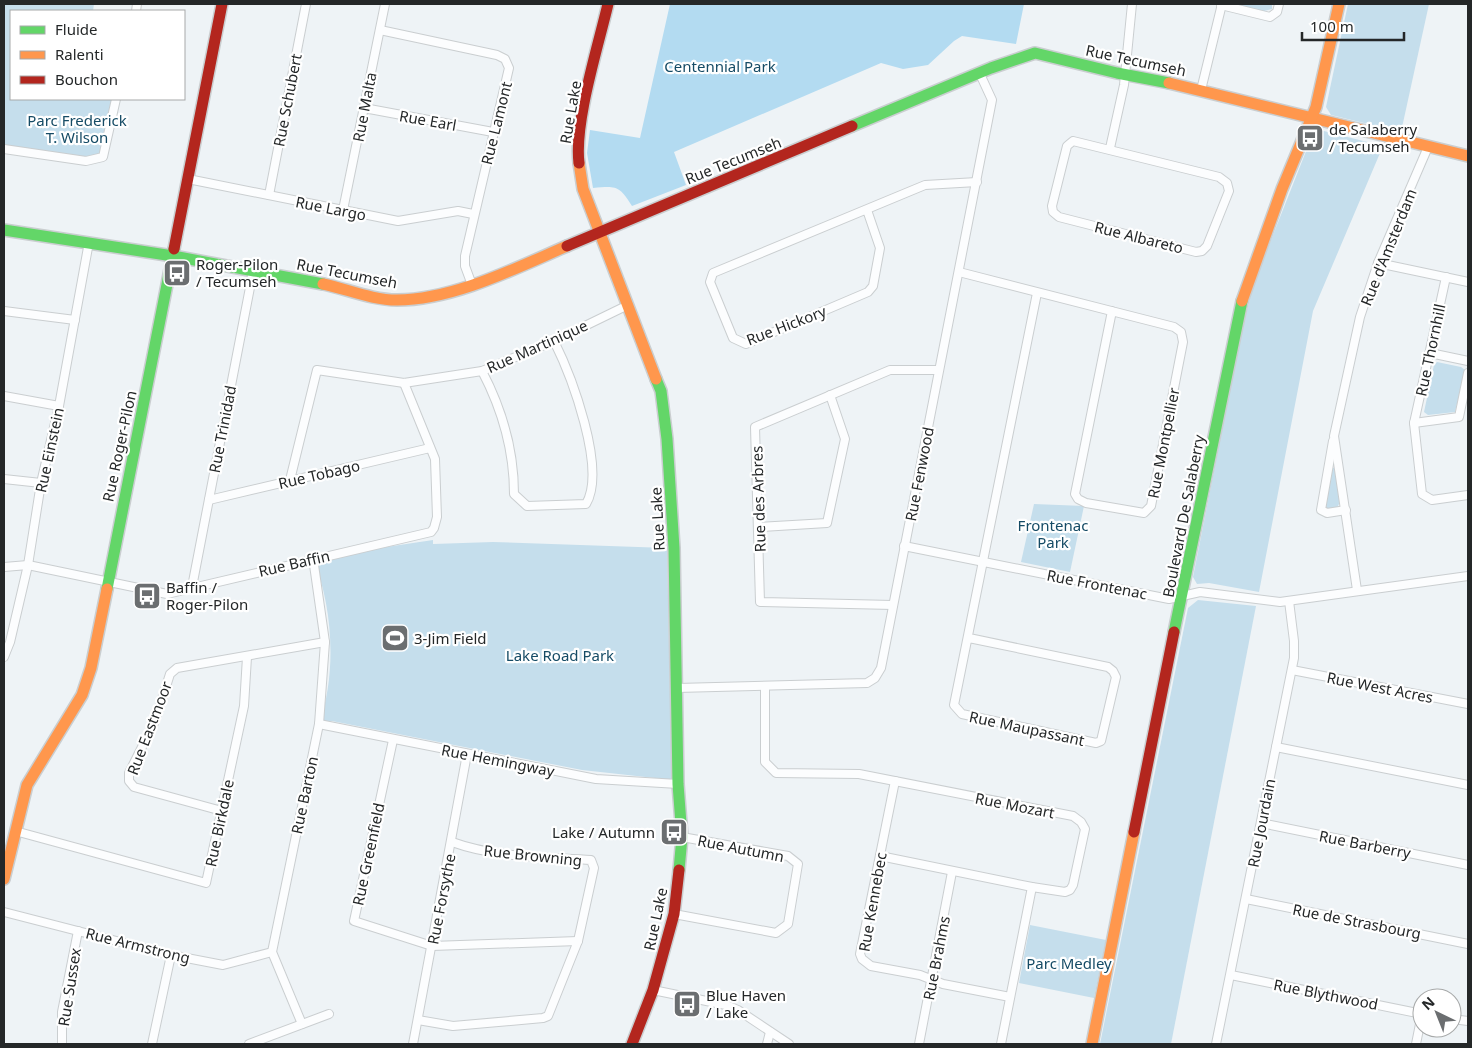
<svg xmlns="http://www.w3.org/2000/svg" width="1472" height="1048" font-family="'Noto Sans',sans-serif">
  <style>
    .green { fill: #c5deec }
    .forest { fill: #b3dbf1 }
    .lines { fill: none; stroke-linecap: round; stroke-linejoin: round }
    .street-casing { stroke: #caced0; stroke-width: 10 }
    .fast-casing { stroke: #caced0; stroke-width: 14 }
    .slow-casing { stroke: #caced0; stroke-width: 14 }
    .jam-casing { stroke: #caced0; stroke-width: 14 }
    .street { stroke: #fcfdfe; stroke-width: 8 }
    .fast { stroke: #63d668; stroke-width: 11 }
    .slow { stroke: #ff974d; stroke-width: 11 }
    .jam { stroke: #b3261e; stroke-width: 11 }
    .labels { text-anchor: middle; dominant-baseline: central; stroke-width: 4.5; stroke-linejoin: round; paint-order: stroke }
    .street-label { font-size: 15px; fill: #242728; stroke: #fff }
    .park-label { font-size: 15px; fill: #154b65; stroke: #fff }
    .poi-label { font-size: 15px; fill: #242728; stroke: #fff; text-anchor: start }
  </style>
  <rect width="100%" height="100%" fill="#eef3f6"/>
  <g class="green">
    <path d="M4 4H94L93 11H11V99H116L103 157 86 161 4 149Z"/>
    <path d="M1232 4H1272V9L1264 11Z"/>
    <path d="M1348 4H1429L1401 132 1331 115 1326 107Z"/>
    <path d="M1314 131H1324L1383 146 1313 311 1259 592 1209 583 1197 584 1193 577 1242 329 1254 283Z"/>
    <path d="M1437 362 1461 367 1465 370 1455 412 1428 415 1424 412 1434 365Z"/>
    <path d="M1332 468H1335L1340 502 1337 508 1327 509 1324 504Z"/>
    <path d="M1034 504 1084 506 1070 572 1021 562Z"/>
    <path d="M433 540V544L493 542 667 548 671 744 678 784 664 779 582 770 332 721 319 724C337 674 333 607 313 558Z"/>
    <path d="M1198 600 1256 606 1171 1044H1100L1188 608Z"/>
    <path d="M1030 925 1106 940 1094 998 1019 983Z"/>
  </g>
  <path class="forest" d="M670 4H1024L1016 44 962 36 954 41 928 65 903 69 881 63 674 152 686 185 632 206C619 185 616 186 593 188L587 153 590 130 640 138Z"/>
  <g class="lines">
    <g class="street-casing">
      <g id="street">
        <path d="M1221 5 1270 17 1277 12 1279 4"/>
        <path d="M136 11 137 4"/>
        <path d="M380 30 497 55 505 59 509 68 465 256V266L472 285"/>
        <path d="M1201 90 1222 4"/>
        <path d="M364 108 493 132"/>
        <path d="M1073 141 1219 177 1227 183 1229 191 1207 246 1202 251 1196 252 1059 217 1053 212 1052 206 1067 146Z"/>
        <path d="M1110 148 1124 85 1132 4"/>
        <path d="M4 149 86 161 103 157 116 99"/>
        <path d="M188 179 398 221 458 211 473 214"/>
        <path d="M269 195 306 4"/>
        <path d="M343 210 385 4"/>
        <path d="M867 210 880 248 873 286 868 292 746 344 733 338 710 282 713 273 925 185 977 182"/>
        <path d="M1378 263 1468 282"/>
        <path d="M959 272 1174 327 1181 332 1183 342 1151 506 1144 513 1086 503 1078 499 1075 494 1112 311"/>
        <path d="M1446 277 1414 423 1422 494 1432 500 1468 495"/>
        <path d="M4 311 75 320"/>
        <path d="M1430 353 1468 361"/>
        <path d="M482 371C503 411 514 450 514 494L527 506 586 504C607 469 571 375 554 341"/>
        <path d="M4 396 59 406"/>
        <path d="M1414 423 1459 417 1468 373"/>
        <path d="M1333 441 1321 510 1327 513 1346 510"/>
        <path d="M4 479 41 483"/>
        <path d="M290 480 317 370 404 383 482 371 554 341 628 305"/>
        <path d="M209 500 430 448"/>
        <path d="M760 527 827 523 845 439 830 395"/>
        <path d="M904 546 1169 599 1200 592 1280 602 1468 576"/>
        <path d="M4 567 28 565 167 594 431 532 434 528 437 517 435 459 404 383"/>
        <path d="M192 587 253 272"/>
        <path d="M1357 590 1334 436 1360 317 1378 263 1428 147"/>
        <path d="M893 605 760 602 755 427 890 370H938"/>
        <path d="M969 638 1108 667 1113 671 1116 677 1101 741 1096 743 962 714 954 705 1037 293"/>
        <path d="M4 657 10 642 28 565 41 483 59 406 89 242"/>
        <path d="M1292 670 1468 704"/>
        <path d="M765 686V762L776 773 859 774 1073 816 1081 822 1085 829 1073 885 1070 890 1065 892 1032 887 880 856"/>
        <path d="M677 688 867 683 875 678 881 668 992 100 980 74"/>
        <path d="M319 724 596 779 678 784"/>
        <path d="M393 740 354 921 432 946 578 941"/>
        <path d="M1276 747 1468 785"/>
        <path d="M895 781 860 954 862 959 871 966 920 975 943 984 1010 997"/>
        <path d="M222 811 134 787 129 781V773L155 721 170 674 177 668 325 642"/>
        <path d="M1261 823 1468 865"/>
        <path d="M15 831 206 883 244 706 247 657"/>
        <path d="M1246 899 1468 944"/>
        <path d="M4 912 171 955 223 965 272 952"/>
        <path d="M674 914 776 933 788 924 798 864 788 856 682 837"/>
        <path d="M1231 975 1422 1014"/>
        <path d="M653 990 726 1005 738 1010 789 1044"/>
        <path d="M1452 1019 1468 1021"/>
        <path d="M418 1020 453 1026 543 1018 548 1016 578 941 594 868 591 860C545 857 496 858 452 842"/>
        <path d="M302 1024 272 952 319 724 325 642 313 558"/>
        <path d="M62 1044V1012L78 931"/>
        <path d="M152 1044 171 955"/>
        <path d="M249 1044 329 1014"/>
        <path d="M413 1044 467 754"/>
        <path d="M767 1044 770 1032"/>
        <path d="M919 1044 952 872"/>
        <path d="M1001 1044 1032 887"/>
        <path d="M1216 1044 1294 658V641L1289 601"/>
        <path d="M1416 1044 1422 1014"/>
      </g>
    </g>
    <g class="fast-casing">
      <g id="fast">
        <path d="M852 126 991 68 1035 53 1117 73 1169 83"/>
        <path d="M4 230 173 256 323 284"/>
        <path d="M656 379 661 391 667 439 674 548 678 784 682 837 679 870"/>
        <path d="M107 589 174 249"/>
        <path d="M1174 632 1242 301"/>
      </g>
    </g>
    <g class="slow-casing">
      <g id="slow">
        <path d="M1169 83 1468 156"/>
        <path d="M579 163 583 189 656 379"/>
        <path d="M323 284C347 289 372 300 397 300 453 300 516 268 567 246"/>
        <path d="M1242 301 1282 189 1316 107 1339 4"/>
        <path d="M4 879 27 785 82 695 91 668 107 589"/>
        <path d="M1092 1044 1134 832"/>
      </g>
    </g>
    <g class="jam-casing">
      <g id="jam">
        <path d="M579 163C574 122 598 47 608 4"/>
        <path d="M567 246 852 126"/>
        <path d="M174 249 222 4"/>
        <path d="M1134 832 1174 632"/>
        <path d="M632 1044 653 990 674 914 679 870"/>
      </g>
    </g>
    <use href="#street" class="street"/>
    <use href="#fast" class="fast"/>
    <use href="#slow" class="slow"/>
    <use href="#jam" class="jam"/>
  </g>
  <defs>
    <g id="bus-square" transform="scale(1.4375)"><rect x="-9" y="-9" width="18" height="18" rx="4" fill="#6b6e70" stroke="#fff"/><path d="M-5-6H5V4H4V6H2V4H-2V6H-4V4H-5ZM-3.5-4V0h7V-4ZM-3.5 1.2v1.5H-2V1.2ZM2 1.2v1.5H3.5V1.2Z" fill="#fff"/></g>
    <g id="stadium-square" transform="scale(1.4375)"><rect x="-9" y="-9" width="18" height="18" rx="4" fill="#6b6e70" stroke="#fff"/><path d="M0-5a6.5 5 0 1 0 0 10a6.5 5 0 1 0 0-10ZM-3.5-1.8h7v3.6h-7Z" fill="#fff"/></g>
  </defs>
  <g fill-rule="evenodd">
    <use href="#bus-square" x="1310" y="138"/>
    <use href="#bus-square" x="177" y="273"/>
    <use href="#bus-square" x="147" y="596"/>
    <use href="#stadium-square" x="395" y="638"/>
    <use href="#bus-square" x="674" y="832"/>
    <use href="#bus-square" x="687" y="1004"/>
  </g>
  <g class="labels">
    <g class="street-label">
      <text transform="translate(1136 60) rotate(12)">Rue Tecumseh</text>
      <text transform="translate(287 100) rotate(-79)">Rue Schubert</text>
      <text transform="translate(364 107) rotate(-79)">Rue Malta</text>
      <text transform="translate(570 112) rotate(-80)">Rue Lake</text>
      <text transform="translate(428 120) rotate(10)">Rue Earl</text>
      <text transform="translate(496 123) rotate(-76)">Rue Lamont</text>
      <text transform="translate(733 160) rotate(-22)">Rue Tecumseh</text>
      <text transform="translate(331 208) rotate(11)">Rue Largo</text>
      <text transform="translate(1139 237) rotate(14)">Rue Albareto</text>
      <text transform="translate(1388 247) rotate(-68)">Rue d'Amsterdam</text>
      <text transform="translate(347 273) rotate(11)">Rue Tecumseh</text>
      <text transform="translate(786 325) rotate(-21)">Rue Hickory</text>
      <text transform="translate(537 346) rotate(-24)">Rue Martinique</text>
      <text transform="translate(1430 350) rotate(-78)">Rue Thornhill</text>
      <text transform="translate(222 429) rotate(-79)">Rue Trinidad</text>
      <text transform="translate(1163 443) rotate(-79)">Rue Montpellier</text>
      <text transform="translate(119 446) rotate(-78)">Rue Roger-Pilon</text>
      <text transform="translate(49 450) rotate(-78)">Rue Einstein</text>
      <text transform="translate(319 474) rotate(-13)">Rue Tobago</text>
      <text transform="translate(919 474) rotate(-79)">Rue Fenwood</text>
      <text transform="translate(758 499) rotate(-92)">Rue des Arbres</text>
      <text transform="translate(1183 516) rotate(-79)">Boulevard De Salaberry</text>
      <text transform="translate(657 519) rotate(-93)">Rue Lake</text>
      <text transform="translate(294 563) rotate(-13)">Rue Baffin</text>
      <text transform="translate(1097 584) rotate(11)">Rue Frontenac</text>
      <text transform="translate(1380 687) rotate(11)">Rue West Acres</text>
      <text transform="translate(149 728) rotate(-69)">Rue Eastmoor</text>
      <text transform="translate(1027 728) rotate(12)">Rue Maupassant</text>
      <text transform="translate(498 760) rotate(11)">Rue Hemingway</text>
      <text transform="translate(304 795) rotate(-78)">Rue Barton</text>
      <text transform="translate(1015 805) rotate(11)">Rue Mozart</text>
      <text transform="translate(219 823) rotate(-78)">Rue Birkdale</text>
      <text transform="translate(1261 823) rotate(-79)">Rue Jourdain</text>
      <text transform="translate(1365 844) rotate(11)">Rue Barberry</text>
      <text transform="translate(741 848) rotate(11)">Rue Autumn</text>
      <text transform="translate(368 854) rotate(-78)">Rue Greenfield</text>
      <text transform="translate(533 855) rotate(6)">Rue Browning</text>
      <text transform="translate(441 899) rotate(-79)">Rue Forsythe</text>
      <text transform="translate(872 902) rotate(-80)">Rue Kennebec</text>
      <text transform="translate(655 919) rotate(-78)">Rue Lake</text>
      <text transform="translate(1357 921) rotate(11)">Rue de Strasbourg</text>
      <text transform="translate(138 945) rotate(14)">Rue Armstrong</text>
      <text transform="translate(936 958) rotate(-79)">Rue Brahms</text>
      <text transform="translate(69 987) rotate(-81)">Rue Sussex</text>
      <text transform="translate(1326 994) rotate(11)">Rue Blythwood</text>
    </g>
    <g class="park-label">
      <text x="720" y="66">Centennial Park</text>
      <text x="77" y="120">Parc Frederick<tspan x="77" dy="17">T. Wilson</tspan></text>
      <text x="1053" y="525">Frontenac<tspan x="1053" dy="17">Park</tspan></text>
      <text x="560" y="655">Lake Road Park</text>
      <text x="1069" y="963">Parc Medley</text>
    </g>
    <g class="poi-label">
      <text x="1329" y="129">de Salaberry<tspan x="1329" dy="17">/ Tecumseh</tspan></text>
      <text x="196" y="264">Roger-Pilon<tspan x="196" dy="17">/ Tecumseh</tspan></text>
      <text x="166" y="587">Baffin /<tspan x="166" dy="17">Roger-Pilon</tspan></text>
      <text x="414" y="638">3-Jim Field</text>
      <text x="655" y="832" text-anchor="end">Lake / Autumn</text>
      <text x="706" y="995">Blue Haven<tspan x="706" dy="17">/ Lake</tspan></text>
    </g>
  </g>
  <rect width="1472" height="1048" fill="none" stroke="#242728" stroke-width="10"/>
  <rect x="10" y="10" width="175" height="90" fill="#ffffff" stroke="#a7a9a9"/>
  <rect x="20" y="26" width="25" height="8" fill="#63d668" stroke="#a7a9a9"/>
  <text x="55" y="35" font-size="15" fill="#242728">Fluide</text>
  <rect x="20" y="51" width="25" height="8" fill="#ff974d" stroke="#a7a9a9"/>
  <text x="55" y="60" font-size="15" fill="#242728">Ralenti</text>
  <rect x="20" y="76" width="25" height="8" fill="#b3261e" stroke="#a7a9a9"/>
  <text x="55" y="85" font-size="15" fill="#242728">Bouchon</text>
  <g transform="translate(1437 1013) rotate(317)"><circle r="24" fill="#ffffff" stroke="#a7a9a9"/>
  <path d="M0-4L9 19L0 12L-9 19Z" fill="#6b6e70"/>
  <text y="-8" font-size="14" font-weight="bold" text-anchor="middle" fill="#242728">N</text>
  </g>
  <path d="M1302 32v8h102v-8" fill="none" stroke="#242728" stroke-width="2.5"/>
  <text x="1310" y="32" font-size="15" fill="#242728" stroke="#ffffff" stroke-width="4" paint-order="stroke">100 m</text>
</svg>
